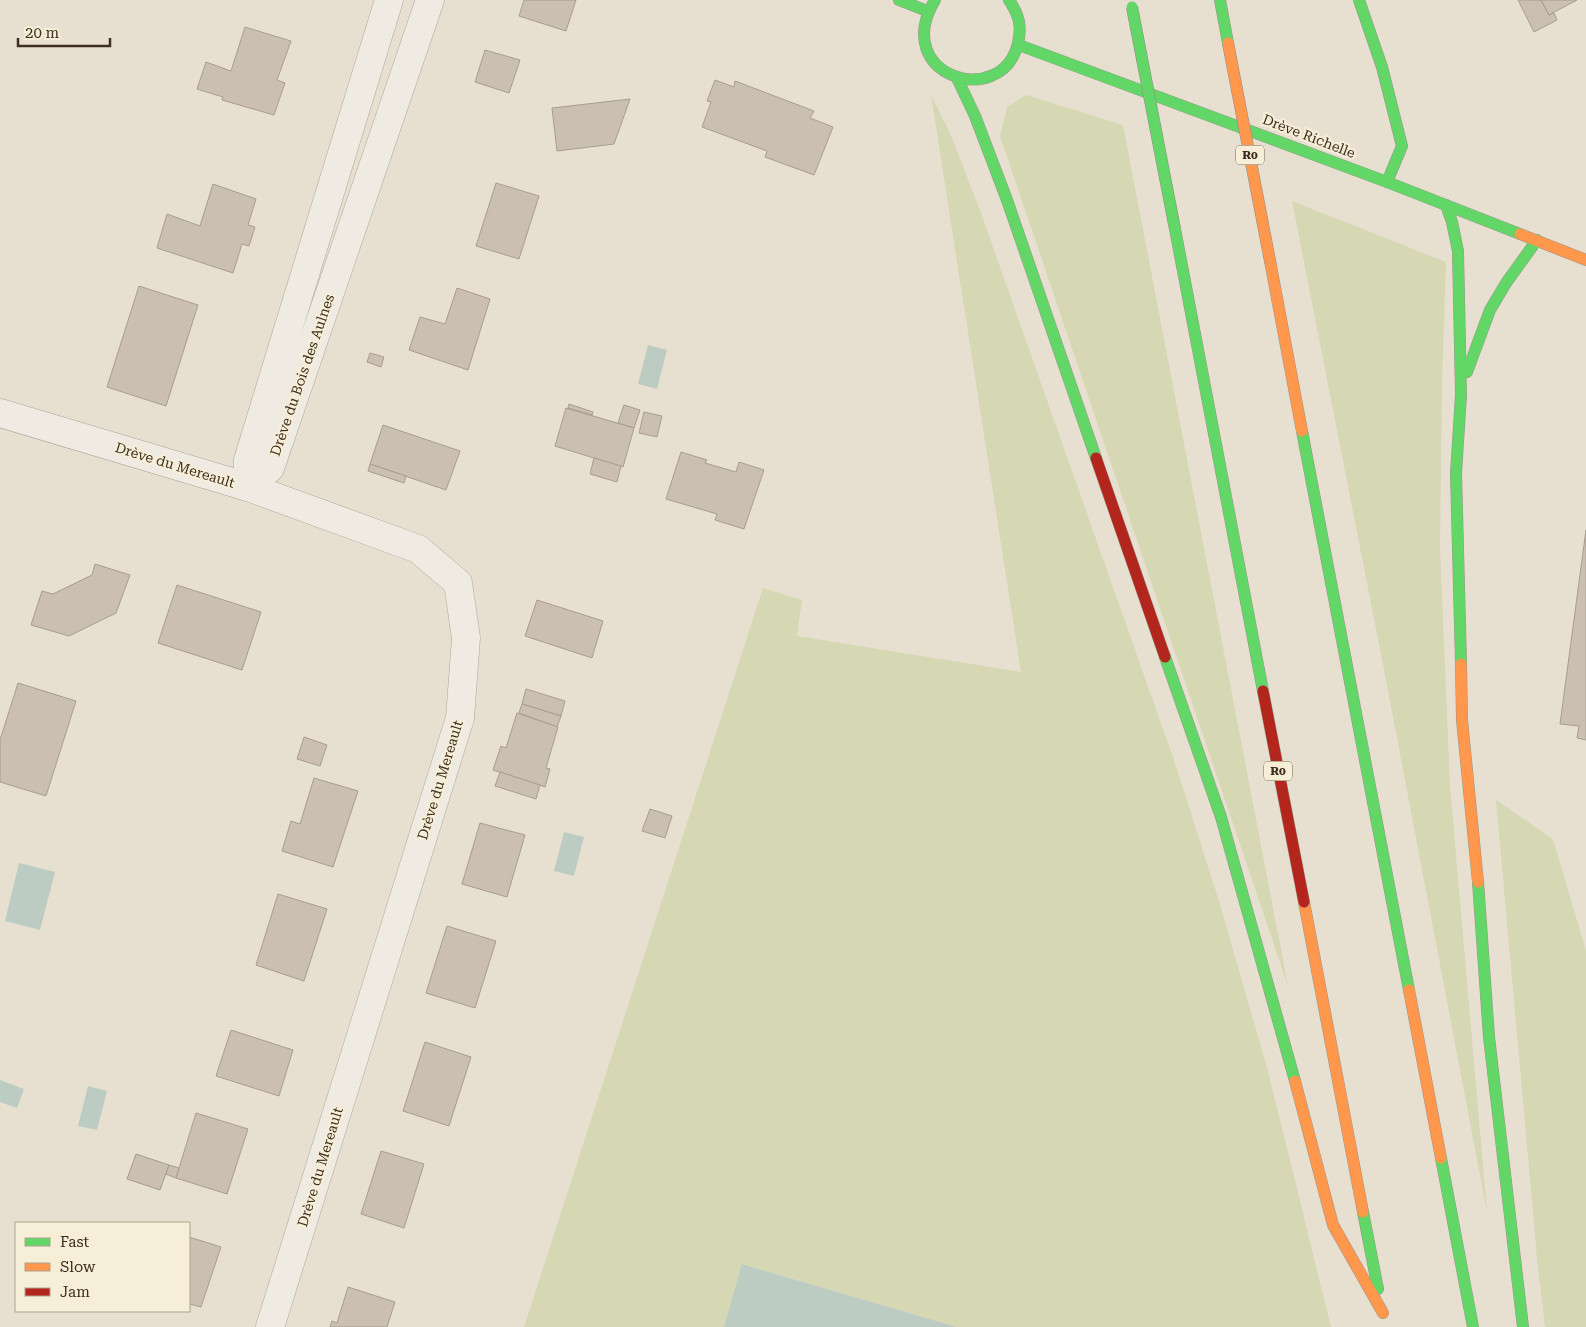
<svg xmlns="http://www.w3.org/2000/svg" width="1586" height="1327" font-family="'Roboto Serif',serif">
  <style>
    .green { fill: #d6d7b3 }
    .water { fill: #bcccc2 }
    .building { fill: #cbbfb2; stroke: #a89c90 }
    .lines { fill: none; stroke-linecap: round; stroke-linejoin: round }
    .street-casing { stroke: #ada599; stroke-width: 29 }
    .fast-casing { stroke: #9c958a; stroke-width: 12 }
    .slow-casing { stroke: #9c958a; stroke-width: 12 }
    .jam-casing { stroke: #9c958a; stroke-width: 12 }
    .street { stroke: #efebe3; stroke-width: 28 }
    .fast { stroke: #63d668; stroke-width: 11 }
    .slow { stroke: #ff974d; stroke-width: 11 }
    .jam { stroke: #b3261e; stroke-width: 11 }
    .fast-bridge-casing { stroke: #928b80; stroke-width: 12; stroke-linecap: butt }
    .slow-bridge-casing { stroke: #928b80; stroke-width: 12; stroke-linecap: butt }
    .fast-bridge { stroke: #63d668; stroke-width: 11 }
    .slow-bridge { stroke: #ff974d; stroke-width: 11 }
    .labels { text-anchor: middle; dominant-baseline: central; stroke-width: 4.5; stroke-linejoin: round; paint-order: stroke }
    .shield { fill: #f7eed8; stroke: #756857; stroke-width: 1 }
    .shield-label { font-size: 12px; font-weight: bold; fill: #3d2e20 }
    .street-label { font-size: 14px; fill: #3d2e20; stroke: #f7eed8 }
  </style>
  <rect width="100%" height="100%" fill="#e7e0d1"/>
  <g class="green">
    <path d="M931 95 950 133 981 213 1175 763 1219 901 1268 1071 1331 1327H957L743 1264 724 1327H524L763 588 802 600 797 636 1021 672Z"/>
    <path d="M1026 95 1123 125 1288 986 1000 136 1007 107Z"/>
    <path d="M1292 201 1446 262 1442 382 1440 549 1450 786 1487 1212 1386 680Z"/>
    <path d="M1496 800 1553 839 1586 951V1327H1545L1538 1269Z"/>
  </g>
  <g class="water">
    <path d="M648 345 667 350 657 389 638 384Z"/>
    <path d="M564 832 584 837 574 876 554 871Z"/>
    <path d="M19 863 55 872 40 930 5 921Z"/>
    <path d="M0 1080 24 1089 17 1108 0 1102Z"/>
    <path d="M88 1086 107 1091 97 1130 78 1126Z"/>
    <path d="M742 1264 957 1327H724Z"/>
  </g>
  <g class="building">
    <path d="M524 0H576L566 31 519 16Z"/>
    <path d="M1518 0H1541L1549 15 1554 13 1557 20 1534 32Z"/>
    <path d="M1541 0H1577L1549 15Z"/>
    <path d="M245 27 291 41 277 80 285 83 274 115 222 100 223 97 197 89 206 62 231 71Z"/>
    <path d="M485 50 520 60 509 93 475 82Z"/>
    <path d="M715 80 734 87 735 81 814 111 810 118 833 127 814 175 765 157 767 151 702 127 711 102 707 101Z"/>
    <path d="M630 99 614 144 557 151 552 108Z"/>
    <path d="M496 183 539 196 519 259 476 246Z"/>
    <path d="M213 184 256 199 248 225 255 227 249 246 242 244 233 273 157 248 167 214 200 226Z"/>
    <path d="M139 286 198 305 166 406 107 387Z"/>
    <path d="M457 288 490 299 468 370 409 350 420 317 445 324Z"/>
    <path d="M370 353 384 357 381 367 367 362Z"/>
    <path d="M569 404 593 412 592 415 568 408Z"/>
    <path d="M624 405 640 410 634 428 618 423Z"/>
    <path d="M566 408 634 428 623 467 555 446Z"/>
    <path d="M644 412 662 416 657 437 639 433Z"/>
    <path d="M383 425 460 451 446 490 370 464Z"/>
    <path d="M681 452 707 460 705 463 736 472 739 462 764 470 744 529 715 520 717 514 666 499Z"/>
    <path d="M594 458 621 466 617 482 590 474Z"/>
    <path d="M370 464 406 476 404 483 368 471Z"/>
    <path d="M1586 530V740L1577 738 1579 726 1560 724Z"/>
    <path d="M95 564 130 575 116 613 69 636 31 625 42 591 53 594 92 575Z"/>
    <path d="M177 585 261 612 242 670 158 643Z"/>
    <path d="M537 600 603 621 592 658 525 636Z"/>
    <path d="M18 683 76 701 46 796 0 782V740Z"/>
    <path d="M526 689 565 701 561 716 522 704Z"/>
    <path d="M522 704 561 716 557 727 519 713Z"/>
    <path d="M517 713 558 727 546 768 550 769 545 787 493 770 501 746 506 748Z"/>
    <path d="M304 737 327 745 320 766 297 759Z"/>
    <path d="M500 772 540 785 536 799 495 786Z"/>
    <path d="M314 778 358 791 333 867 282 851 291 821 300 824Z"/>
    <path d="M650 809 672 816 665 838 642 831Z"/>
    <path d="M480 823 525 835 507 897 462 884Z"/>
    <path d="M278 894 327 909 304 981 256 965Z"/>
    <path d="M447 926 496 941 475 1008 426 993Z"/>
    <path d="M231 1030 293 1050 279 1096 216 1076Z"/>
    <path d="M425 1042 471 1057 449 1126 403 1111Z"/>
    <path d="M196 1113 248 1129 227 1194 176 1178Z"/>
    <path d="M381 1151 424 1164 404 1228 361 1214Z"/>
    <path d="M136 1154 169 1165 160 1190 127 1179Z"/>
    <path d="M169 1165 179 1168 176 1178 166 1174Z"/>
    <path d="M189 1237 221 1247 201 1307 189 1304Z"/>
    <path d="M348 1287 395 1302 387 1327H330L332 1321 337 1323Z"/>
  </g>
  <g class="lines">
    <g class="street-casing">
      <g id="street">
        <path d="M0 413 248 487 418 549 458 583 466 638 460 718 270 1327"/>
        <path d="M248 487 270 468 430 0"/>
        <path d="M248 487V460L389 0"/>
      </g>
    </g>
    <g class="fast-casing">
      <g id="fast">
        <path d="M899 0 927 11"/>
        <path d="M935 0C889 76 1002 111 1018 43 1022 26 1019 15 1009 0"/>
        <path d="M1220 0 1228 43"/>
        <path d="M1359 0 1382 67 1402 146 1387 182"/>
        <path d="M1019 45 1387 182 1520 234"/>
        <path d="M957 78 975 116 1007 200 1096 458"/>
        <path d="M1446 205 1452 222 1458 251 1461 395 1456 473 1461 664"/>
        <path d="M1175 229 1263 691"/>
        <path d="M1467 372 1490 310 1506 283 1537 240"/>
        <path d="M1302 431 1409 990"/>
        <path d="M1165 657 1221 817 1295 1081"/>
        <path d="M1478 882 1489 1037 1523 1327"/>
        <path d="M1441 1158 1473 1327"/>
        <path d="M1363 1212 1378 1289"/>
      </g>
    </g>
    <g class="slow-casing">
      <g id="slow">
        <path d="M1520 234 1586 260"/>
        <path d="M1271 266 1302 431"/>
        <path d="M1461 664 1462 720 1478 882"/>
        <path d="M1304 902 1363 1212"/>
        <path d="M1409 990 1441 1158"/>
        <path d="M1295 1081 1333 1225 1383 1313"/>
      </g>
    </g>
    <g class="jam-casing">
      <g id="jam">
        <path d="M1096 458 1165 657"/>
        <path d="M1263 691 1304 902"/>
      </g>
    </g>
    <use href="#street" class="street"/>
    <use href="#fast" class="fast"/>
    <use href="#slow" class="slow"/>
    <use href="#jam" class="jam"/>
    <g class="fast-bridge-casing">
      <path id="fast-bridge" d="M1132 7 1175 229"/>
    </g>
    <g class="slow-bridge-casing">
      <path id="slow-bridge" d="M1228 43 1271 266"/>
    </g>
    <use href="#fast-bridge" class="fast-bridge"/>
    <use href="#slow-bridge" class="slow-bridge"/>
  </g>
  <g class="labels">
    <g class="shield">
      <rect x="1236" y="145.5" width="28" height="19" rx="4"/>
      <rect x="1264" y="761.5" width="28" height="19" rx="4"/>
    </g>
    <g class="shield-label">
      <text x="1250" y="155">R0</text>
      <text x="1278" y="771">R0</text>
    </g>
    <g class="street-label">
      <text transform="translate(1309 136) rotate(21)">Drève Richelle</text>
      <text transform="translate(302 375) rotate(-71)">Drève du Bois des Aulnes</text>
      <text transform="translate(175 465) rotate(17)">Drève du Mereault</text>
      <text transform="translate(440 780) rotate(-73)">Drève du Mereault</text>
      <text transform="translate(320 1167) rotate(-73)">Drève du Mereault</text>
    </g>
  </g>
  <rect x="15" y="1222" width="175" height="90" fill="#f7eed8" stroke="#ada18e"/>
  <rect x="25" y="1238" width="25" height="8" fill="#63d668" stroke="#ada18e"/>
  <text x="60" y="1247" font-size="15" fill="#3d2e20">Fast</text>
  <rect x="25" y="1263" width="25" height="8" fill="#ff974d" stroke="#ada18e"/>
  <text x="60" y="1272" font-size="15" fill="#3d2e20">Slow</text>
  <rect x="25" y="1288" width="25" height="8" fill="#b3261e" stroke="#ada18e"/>
  <text x="60" y="1297" font-size="15" fill="#3d2e20">Jam</text>
  <path d="M18 38v8h92v-8" fill="none" stroke="#3d2e20" stroke-width="2.5"/>
  <text x="25" y="38" font-size="15" fill="#3d2e20" stroke="#f7eed8" stroke-width="4" paint-order="stroke">20 m</text>
</svg>
